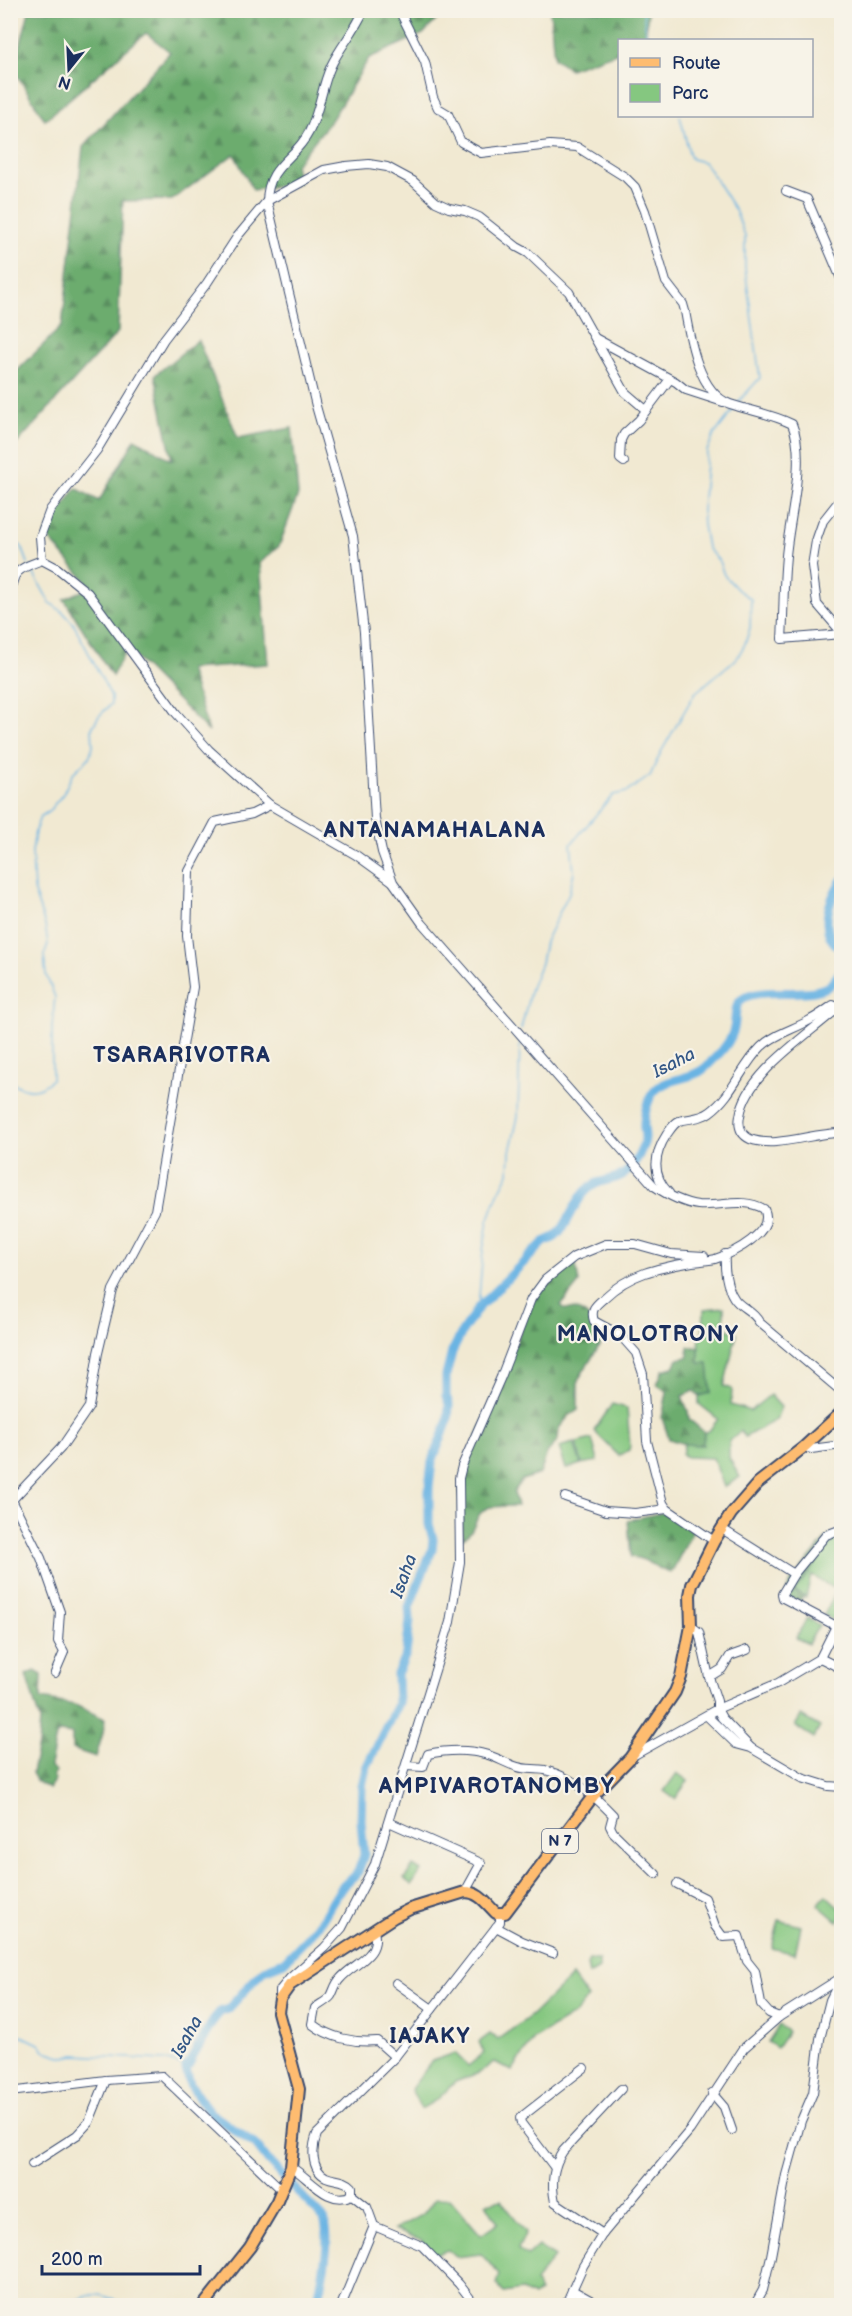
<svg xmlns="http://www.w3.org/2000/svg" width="852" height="2316" font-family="'Balsamiq Sans',sans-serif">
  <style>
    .green { fill: #85c780; stroke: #507b6f; stroke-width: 1.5 }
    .forest { fill: url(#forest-firs); stroke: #446e66; stroke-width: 1.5 }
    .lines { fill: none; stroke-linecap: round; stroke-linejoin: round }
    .stream { stroke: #6ab4e3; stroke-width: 1.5 }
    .river { stroke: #6ab4e3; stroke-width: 9 }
    .minor-casing { stroke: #3b4b6f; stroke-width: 10 }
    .major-casing { stroke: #3b4b6f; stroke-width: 14 }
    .minor { stroke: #fff; stroke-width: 8 }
    .major { stroke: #febc70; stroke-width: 10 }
    .labels { text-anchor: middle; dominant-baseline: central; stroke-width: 4.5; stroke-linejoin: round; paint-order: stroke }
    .shield { fill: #f7f3e8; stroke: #5d6a87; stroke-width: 1.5 }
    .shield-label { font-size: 15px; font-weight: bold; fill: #1b2f5e }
    .water-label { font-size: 18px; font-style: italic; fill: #335786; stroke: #f7f3e8 }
    .district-label { font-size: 22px; font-weight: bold; letter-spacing: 1.5px; fill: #1b2f5e; stroke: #f7f3e8 }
  </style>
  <defs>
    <pattern id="forest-firs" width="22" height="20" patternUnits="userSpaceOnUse" patternTransform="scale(1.5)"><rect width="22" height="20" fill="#6cac6e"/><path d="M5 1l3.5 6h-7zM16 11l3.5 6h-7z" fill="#588c5e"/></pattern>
  </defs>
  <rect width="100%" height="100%" fill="#f7f3e8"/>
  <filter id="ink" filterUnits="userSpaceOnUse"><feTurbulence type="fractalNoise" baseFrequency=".0167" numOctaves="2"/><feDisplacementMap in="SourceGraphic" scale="12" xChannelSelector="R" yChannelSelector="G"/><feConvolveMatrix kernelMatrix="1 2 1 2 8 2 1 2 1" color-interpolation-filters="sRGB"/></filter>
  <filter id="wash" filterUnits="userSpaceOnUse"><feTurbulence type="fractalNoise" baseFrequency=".008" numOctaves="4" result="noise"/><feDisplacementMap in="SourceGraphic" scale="24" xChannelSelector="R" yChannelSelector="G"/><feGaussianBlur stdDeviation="1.35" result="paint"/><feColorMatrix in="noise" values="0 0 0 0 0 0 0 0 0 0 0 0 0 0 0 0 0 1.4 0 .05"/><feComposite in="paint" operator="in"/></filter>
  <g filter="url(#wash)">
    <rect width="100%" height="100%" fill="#f1e9d2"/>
    <g class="green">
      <path d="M724 1307V1328L737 1333 724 1386 732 1389 731 1405 750 1411 770 1395 781 1407 776 1420 745 1437 740 1431 729 1442V1458L740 1477 724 1487 713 1458 687 1457 682 1455 684 1444 703 1445 704 1432 709 1431 718 1419 699 1404V1396L711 1393 698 1364 700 1335 703 1333 704 1309Z"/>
      <path d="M612 1404 627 1408 630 1447 629 1450 619 1456 594 1431Z"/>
      <path d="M592 1439 598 1461 582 1464 576 1443Z"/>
      <path d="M574 1443 581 1464 566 1469 559 1447Z"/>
      <path d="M841 1536V1624L824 1615 837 1590 811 1575 806 1598 794 1591 833 1541Z"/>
      <path d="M807 1618 819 1625 808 1644 796 1638Z"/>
      <path d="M801 1716 820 1727 814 1738 795 1726Z"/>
      <path d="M677 1773 688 1781 675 1799 664 1791Z"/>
      <path d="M413 1866 421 1871 412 1885 404 1879Z"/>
      <path d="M826 1895 841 1909V1919L838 1922 818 1905Z"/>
      <path d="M779 1920 801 1926 795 1954 772 1948Z"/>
      <path d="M589 1960H599V1969L589 1975 587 1964Z"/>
      <path d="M572 1976 588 1998 575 2014 534 2039 512 2071 495 2062 479 2073 455 2082 438 2099 421 2109 411 2089 432 2061 455 2053 468 2066 484 2053 479 2042 490 2034 498 2039 532 2015Z"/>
      <path d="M779 2025 788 2032 777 2048 768 2042Z"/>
      <path d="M449 2198 481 2235 498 2223 486 2203 501 2200 526 2232 518 2249 527 2256 538 2246 554 2257 535 2282 540 2292 533 2296 522 2290 504 2293 496 2284 499 2274 481 2254 456 2257 448 2250 435 2254 420 2239 394 2230 423 2214 435 2199Z"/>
    </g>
    <g class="forest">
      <path d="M29 11H445L423 34 369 58 332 119 295 165 299 183 253 190 234 154 172 200 123 201 118 332 11 450V377L62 326 83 147 170 52 146 33 45 120 14 70Z"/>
      <path d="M550 11H648L646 32 649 40H620L619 52 570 69 554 58Z"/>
      <path d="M198 340 238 438 292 428 298 495 279 546 260 563 268 664 189 669 209 732 127 649 112 676 64 599 91 587 45 534 76 488 99 501 135 439 172 460 155 375Z"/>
      <path d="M575 1259 579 1283 561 1305 565 1309C585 1307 592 1322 606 1335L578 1380V1410L569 1416 559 1428 558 1440 547 1453 540 1474 522 1480 514 1492 517 1506C509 1507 495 1505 487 1508 474 1514 476 1532 463 1538L460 1489 465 1466 533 1300 547 1282Z"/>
      <path d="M688 1347H699V1363H708L711 1393 699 1396 694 1391 682 1396 688 1411 689 1419 704 1432 703 1445 684 1444 669 1439 662 1418 667 1392 657 1384 663 1370 674 1367 678 1359 688 1357Z"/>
      <path d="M665 1512 693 1531 671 1573C656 1569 648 1558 631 1557L628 1520Z"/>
      <path d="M841 1532V1536L833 1541 794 1591 804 1596 799 1604 785 1596 789 1584 827 1537Z"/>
      <path d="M35 1671 42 1675 41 1699 75 1705 105 1719 103 1733 96 1757 72 1749V1734L59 1732 56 1736 50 1767 56 1772 53 1776 55 1780 49 1789 37 1782 32 1773 38 1745 40 1721 26 1675Z"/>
    </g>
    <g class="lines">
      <g class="stream">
        <path d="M643 10 647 40"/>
        <path d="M680 116 690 156 692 159 704 162 707 166 735 210 745 236V268L760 378 738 402"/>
        <path d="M10 537 22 547 28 563"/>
        <path d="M521 1029 531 988 541 963 545 942 569 893 574 872 571 844 613 795 627 792 650 776 661 752 695 693 737 658 745 644 750 628 751 599 738 590 724 575 719 561 707 548 703 525 702 511 707 451 714 435 734 409"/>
        <path d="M10 1082C27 1091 38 1093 52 1079V1027L55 997 46 975 44 956 48 944 45 925 34 892 32 852 35 831 40 817 48 812 63 794 73 773 89 758 93 746 92 728 99 716 111 704V696L73 623 63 612 50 603 30 567"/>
        <path d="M478 1308 483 1250 488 1221 498 1194 509 1173 510 1152 518 1117 520 1040"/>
        <path d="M10 2030 39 2044 45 2051 64 2057 75 2055 164 2060 181 2065 186 2069"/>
        <path d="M68 2306C92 2290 102 2292 127 2306"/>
      </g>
      <g class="river">
        <path d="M842 880C832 895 822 919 830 936 832 942 838 946 842 951"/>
        <path d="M317 2306C321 2281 332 2243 324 2219L270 2163 256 2145 209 2112 190 2084 186 2069 214 2019 220 2012 228 2009 258 1976 264 1970 284 1962 307 1938 320 1923 341 1888 358 1872 364 1855 361 1821 362 1786 366 1768 398 1703 397 1674 406 1654 410 1620 409 1607 432 1550 433 1539 429 1524V1487L432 1462 448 1420 449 1404 446 1396V1376L452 1352 462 1332 478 1308 544 1242C547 1240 553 1239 556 1236 569 1225 573 1203 586 1191 596 1180 606 1182 618 1177 630 1173 639 1157 643 1146 646 1139 645 1135 644 1128 643 1119 647 1101 653 1093 664 1077 690 1081 705 1068 716 1057 731 1044 734 1028 736 1020 734 1009 739 1002 752 985 804 999 827 987 833 984 837 975 842 970"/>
      </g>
    </g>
  </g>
  <g filter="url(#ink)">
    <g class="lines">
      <g class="minor-casing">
        <g id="minor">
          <path d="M364 10C355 31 340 47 331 66 321 88 320 111 309 132 294 161 268 164 267 201L316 406 353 536 364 632 375 819 382 852 393 882 422 923 654 1186C666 1194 683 1203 698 1205 721 1207 743 1197 764 1209 776 1232 733 1253 715 1259 708 1261 699 1261 692 1262 658 1268 630 1273 604 1298 596 1305 590 1309 594 1321L620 1335 636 1353 643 1374 647 1441 663 1503 667 1509 714 1541"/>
          <path d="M399 10 425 62 433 97 438 108 448 114 461 142 481 153 550 145 577 147 625 177 635 187 645 211 666 282 683 304 685 311C690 340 699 393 730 404 751 411 772 414 792 424 806 458 791 511 787 547 783 577 784 608 782 639L842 634"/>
          <path d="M786 191 807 199 842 281"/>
          <path d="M595 338 676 382 686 390 723 402"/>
          <path d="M624 462 620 459 621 440 624 434 639 420 670 379"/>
          <path d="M842 497 823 521 816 541 812 566 817 604 842 633"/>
          <path d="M42 560 40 537 50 510 97 450 164 339 207 283 237 237 267 201 324 170 346 166 369 164 387 167 413 181 436 202 449 208 465 211 479 217 517 247 528 253 569 292 625 392 646 410"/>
          <path d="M10 596C13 570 18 569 42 560L57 568 88 593 176 713 209 750 270 805 356 855 392 881"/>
          <path d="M840 1006C809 1035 746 1073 740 1116 738 1126 740 1134 750 1139 776 1149 814 1132 842 1133"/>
          <path d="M669 1193C651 1175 654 1154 667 1134 670 1130 674 1123 679 1121 690 1118 701 1119 710 1112 733 1095 741 1067 761 1047 774 1034 795 1029 810 1020 818 1016 826 1010 833 1005L839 1008"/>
          <path d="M725 1254C724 1268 726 1286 734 1298 740 1308 753 1310 759 1322L842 1392"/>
          <path d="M804 1447 811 1449 842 1445"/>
          <path d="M565 1497 606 1511 635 1513 667 1509"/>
          <path d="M722 1529 794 1574"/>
          <path d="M842 1529 826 1535 794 1574 782 1594 783 1598 842 1629"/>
          <path d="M691 1626 699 1632 709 1677 717 1701V1709L722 1718 750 1747"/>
          <path d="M820 1658 842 1669"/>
          <path d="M55 1673 64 1652 58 1641 60 1612 41 1558 12 1500 61 1448 89 1407 98 1353 113 1290 155 1211 193 987 187 936 189 871 215 822 252 814 270 805"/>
          <path d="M709 1677 722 1669 730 1656 747 1650"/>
          <path d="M707 1716 736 1744 751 1748 802 1778 828 1786 842 1787"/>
          <path d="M631 1757 717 1709 778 1683 820 1658 836 1626"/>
          <path d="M406 1766 423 1767 428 1754C448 1750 468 1749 488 1755 498 1758 507 1764 518 1767 526 1770 536 1768 545 1770 574 1778 593 1794 613 1815L610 1826 613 1832 656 1874"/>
          <path d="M389 1822 481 1863 465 1892"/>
          <path d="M677 1884 705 1898 715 1926 723 1937 739 1936 747 1961 755 1971 761 2004 769 2013 779 2017"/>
          <path d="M496 1927 522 1941 553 1953"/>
          <path d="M374 1931C381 1957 353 1963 340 1979 335 1984 334 1991 331 1996 327 2001 320 2004 315 2008L312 2024C330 2038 354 2043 377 2041L395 2057"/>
          <path d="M396 1983 432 2009"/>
          <path d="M280 1999V1990L290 1978 324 1948 342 1928 375 1864 450 1622 460 1562 459 1478 462 1466 501 1377 531 1299 545 1280 574 1257 606 1244H635L671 1254 704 1256"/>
          <path d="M10 2092 106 2080 162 2076 282 2190"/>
          <path d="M712 2093 724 2107 732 2130"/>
          <path d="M32 2164 77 2135 89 2122 106 2080"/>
          <path d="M291 2167C309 2177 328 2207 352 2195V2187C345 2179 335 2181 326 2177 310 2169 312 2147 317 2134L395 2057 500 1922V1913"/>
          <path d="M555 2168 521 2123 520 2118 584 2068"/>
          <path d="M374 2226 422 2246 459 2284 476 2306"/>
          <path d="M603 2234 555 2202C551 2184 553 2166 563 2151L621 2089"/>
          <path d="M572 2290 601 2306"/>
          <path d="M341 2306 374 2226 367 2207 352 2195"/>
          <path d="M565 2306 583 2266 602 2235 690 2130 744 2048 779 2017 842 1977"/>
          <path d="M754 2306 763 2290 771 2256 786 2175 801 2121 813 2093 820 2039 830 2000 841 1978"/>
        </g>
      </g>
      <g class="major-casing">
        <path id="major" d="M203 2306 250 2247 277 2201 291 2167 299 2089 278 2012 280 1999 290 1985 394 1917 410 1909 465 1892C479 1892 486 1903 496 1913H505L594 1795 630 1758 675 1692 681 1677 691 1626 690 1595 692 1585 714 1541 731 1514 758 1483 804 1447 842 1412"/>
      </g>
      <use href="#minor" class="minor"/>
      <use href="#major" class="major"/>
    </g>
  </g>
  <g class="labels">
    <rect class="shield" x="542" y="1829" width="36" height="24" rx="4.5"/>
    <g class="shield-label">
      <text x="560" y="1841">N 7</text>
    </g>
    <g class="water-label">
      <text transform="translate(674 1063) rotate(-27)">Isaha</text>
      <text transform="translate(404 1576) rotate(-70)">Isaha</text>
      <text transform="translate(187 2037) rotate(-61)">Isaha</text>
    </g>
    <g class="district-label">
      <text x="435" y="830">ANTANAMAHALANA</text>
      <text x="182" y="1055">TSARARIVOTRA</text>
      <text x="648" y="1334">MANOLOTRONY</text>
      <text x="497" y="1786">AMPIVAROTANOMBY</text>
      <text x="430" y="2036">IAJAKY</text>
    </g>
  </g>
  <rect width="852" height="2316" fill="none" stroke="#f7f3e8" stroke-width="36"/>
  <rect x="618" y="39" width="195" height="78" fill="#f7f3e8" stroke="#9fa5b1" stroke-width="1.5"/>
  <rect x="630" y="58" width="30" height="9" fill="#febc70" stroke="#9fa5b1" stroke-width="1.5"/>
  <text x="672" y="69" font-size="18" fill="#1b2f5e">Route</text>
  <rect x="630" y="84" width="30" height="18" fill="#85c780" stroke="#9fa5b1" stroke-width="1.5"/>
  <text x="672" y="99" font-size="18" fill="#1b2f5e">Parc</text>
  <g transform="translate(69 69) rotate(198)" stroke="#f7f3e8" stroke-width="4.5" paint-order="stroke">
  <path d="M0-4.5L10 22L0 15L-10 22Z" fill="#1b2f5e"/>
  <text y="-9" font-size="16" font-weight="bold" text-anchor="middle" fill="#1b2f5e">N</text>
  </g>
  <path d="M42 2265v9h158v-9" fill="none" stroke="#1b2f5e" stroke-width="3"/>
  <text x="51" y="2265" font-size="18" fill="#1b2f5e" stroke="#f7f3e8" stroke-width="4.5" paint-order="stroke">200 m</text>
</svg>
